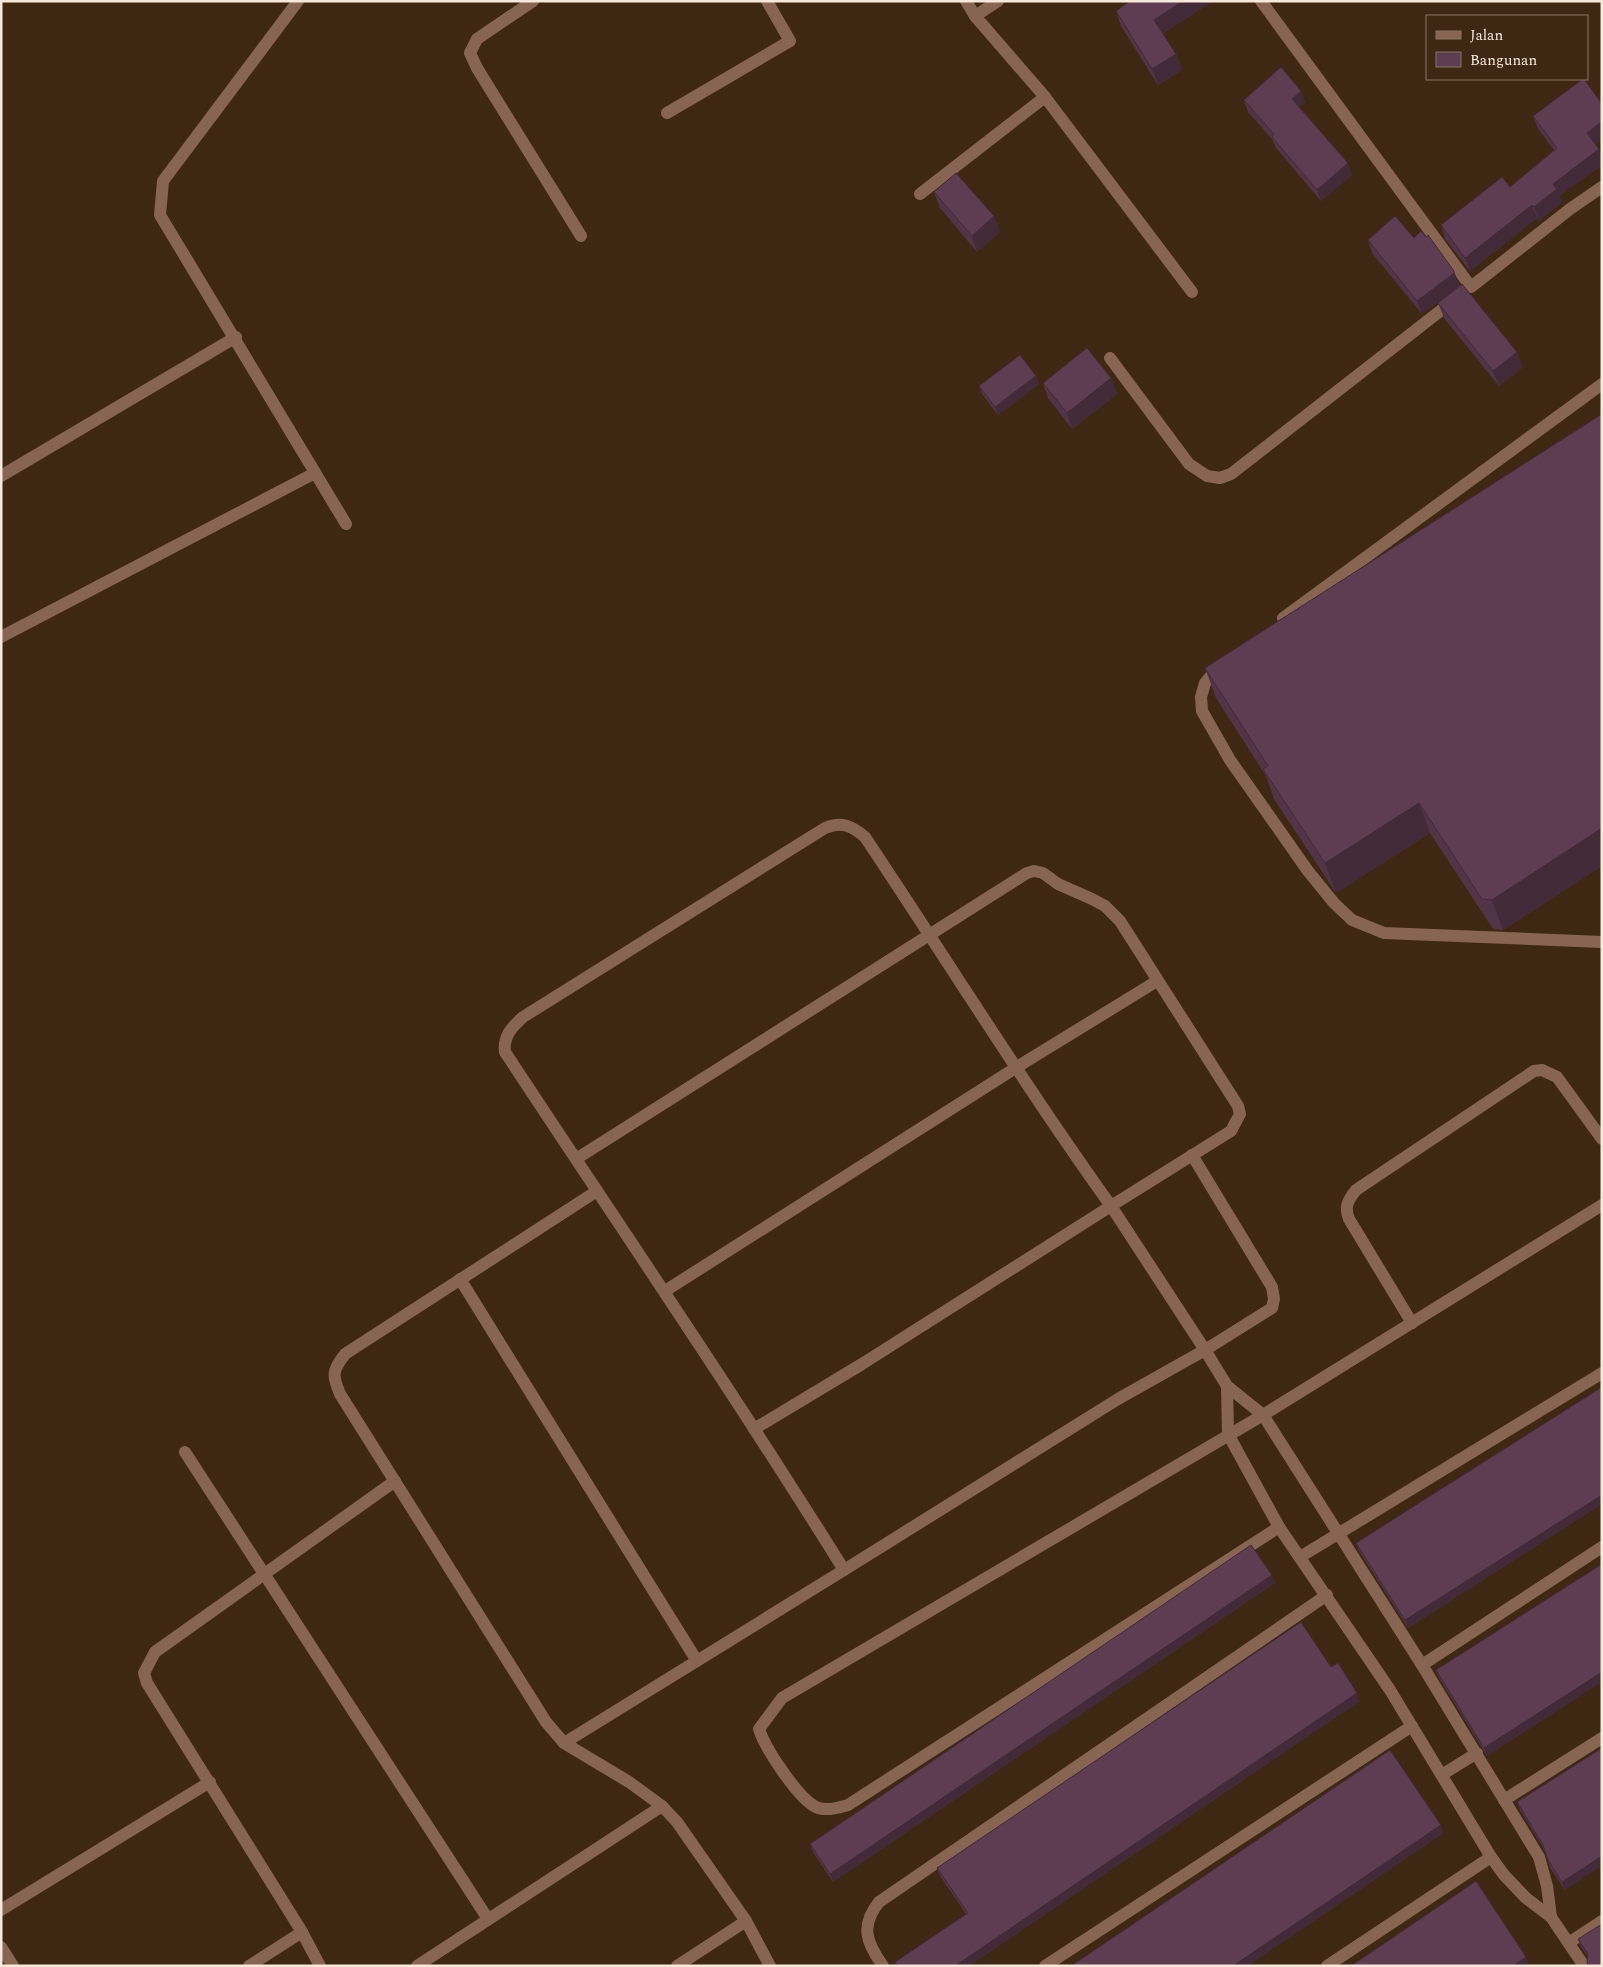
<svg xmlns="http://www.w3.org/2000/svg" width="1603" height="1967" font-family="Spectral,serif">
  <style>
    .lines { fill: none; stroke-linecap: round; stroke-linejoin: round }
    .minor { stroke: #886553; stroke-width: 12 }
    .wall { fill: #513447 }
    .shaded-wall { fill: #422a39 }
    .building { fill: #5e3c52; stroke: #422a39 }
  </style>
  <rect width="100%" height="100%" fill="#3e2814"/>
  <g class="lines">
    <g class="minor">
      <path d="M298 1 163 181 160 215 346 524"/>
      <path d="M533 1 477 39 470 53 477 68 581 236"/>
      <path d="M966 1 975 16 1045 97 1192 292"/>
      <path d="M1261 1 1471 287 1570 209 1602 187"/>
      <path d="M975 16 998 1"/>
      <path d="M667 113 790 41 767 1"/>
      <path d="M920 194 1045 97"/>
      <path d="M1110 358 1189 464 1207 476 1220 478 1231 474 1453 301"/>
      <path d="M1 476 236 337"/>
      <path d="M1283 618 1602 384"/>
      <path d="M1 637 315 473"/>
      <path d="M1219 666 1205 683 1201 697 1202 711 1230 760 1308 871 1334 903 1352 920 1384 933 1602 942"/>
      <path d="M576 1159 1027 873 1034 871 1043 873 1058 884 1092 899 1105 906 1120 921 1238 1106 1240 1114 1231 1131 1111 1206C1025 1086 947 960 865 837 852 826 842 821 825 828L523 1017C512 1027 503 1036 505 1052 619 1225 735 1395 844 1570L1118 1399 1205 1350 1227 1386 1263 1415 1422 1665 1539 1857 1547 1886 1551 1917"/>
      <path d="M597 1191 345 1354C332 1371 332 1375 340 1394L546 1722 564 1743 629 1782 662 1806 677 1822 746 1921 770 1966"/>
      <path d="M460 1279 697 1661"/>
      <path d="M665 1291 1017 1067 1157 981"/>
      <path d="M1412 1323 1349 1219C1344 1207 1348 1200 1356 1190L1534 1071 1542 1070 1557 1077 1602 1139"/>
      <path d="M1227 1386 1228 1434 1279 1527 1390 1690 1491 1857 1504 1875 1526 1898 1551 1917 1584 1966"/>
      <path d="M754 1429 862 1364 1111 1206 1205 1350 1272 1308 1274 1299 1272 1287 1192 1155"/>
      <path d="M185 1452 488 1919"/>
      <path d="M1279 1527 848 1805C837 1808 824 1812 814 1806 796 1795 765 1748 759 1729L782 1698 1263 1415 1602 1205"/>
      <path d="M1300 1557 1602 1373"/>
      <path d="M1422 1665 1602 1547"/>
      <path d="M564 1743 844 1570"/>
      <path d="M1443 1774 1477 1753"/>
      <path d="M1504 1800 1602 1738"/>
      <path d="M1 1910 210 1782"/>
      <path d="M1570 1942 1602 1921"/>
      <path d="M1 1947 13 1966"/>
      <path d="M249 1966 302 1932"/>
      <path d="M320 1966 302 1932 147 1683 144 1673 155 1652 395 1481"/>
      <path d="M417 1966 662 1806"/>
      <path d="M677 1966 746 1921"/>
      <path d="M883 1966C866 1942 860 1926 879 1902L1327 1595"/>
      <path d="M1045 1966 1412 1726"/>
      <path d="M1327 1966 1491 1857"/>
    </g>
  </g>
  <g class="wall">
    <path d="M1130 1H1213L1162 34 1176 54 1182 70 1158 85 1121 26 1116 11Z"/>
    <path d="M1301 91 1305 102 1299 107 1352 175 1321 201 1276 148 1272 139 1248 112 1244 100Z"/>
    <path d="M1602 104V139L1595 144 1599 149 1602 156V165L1559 196 1562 202 1539 221 1537 218 1470 271 1445 239 1441 225 1510 187 1554 150 1538 129 1533 116Z"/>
    <path d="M934 192 994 216 1000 232 977 252 940 208Z"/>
    <path d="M1414 238 1459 284 1458 287 1422 314 1372 253 1368 240Z"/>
    <path d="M1438 303 1523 367 1499 386 1444 318Z"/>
    <path d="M1036 376 1039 384 998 415 982 394 979 386Z"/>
    <path d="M1111 378 1117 394 1072 429 1048 398 1043 383Z"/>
    <path d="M1602 414V866L1503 930 1493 929 1430 833 1336 893 1274 799 1266 776 1216 698 1205 668Z"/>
    <path d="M1602 1387V1504L1408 1628 1359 1551 1356 1543Z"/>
    <path d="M1602 1564 1487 1756 1439 1678 1436 1670Z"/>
    <path d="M1272 1575 1275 1583 833 1882 813 1852 810 1844Z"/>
    <path d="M1331 1667 1360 1701 969 1966H897L895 1962 966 1914 940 1876 937 1868Z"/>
    <path d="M1602 1748 1565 1890 1550 1868 1545 1851 1520 1810 1517 1802Z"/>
    <path d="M1578 1939 1602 1966H1588L1587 1963 1588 1957 1581 1947Z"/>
  </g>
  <g class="shaded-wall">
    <path d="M1183 1H1213L1159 36 1154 20Z"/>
    <path d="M1176 54 1182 70 1158 85 1152 69Z"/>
    <path d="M1301 91 1305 102 1296 110 1292 99Z"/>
    <path d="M1602 121V139L1592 146 1587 133Z"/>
    <path d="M1599 149 1602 156V165L1559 196 1562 202 1539 221 1534 207 1553 184Z"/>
    <path d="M1348 163 1352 175 1321 201 1317 190Z"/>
    <path d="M1532 205 1537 218 1470 271 1465 258Z"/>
    <path d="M994 216 1000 232 977 252 972 236Z"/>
    <path d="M1454 271 1459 284 1458 287 1422 314 1417 301Z"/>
    <path d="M1517 352 1523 367 1499 386 1493 371Z"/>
    <path d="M1036 376 1039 384 998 415 995 407Z"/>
    <path d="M1111 378 1117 394 1072 429 1067 413Z"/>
    <path d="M1419 803 1430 833 1336 893 1325 863Z"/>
    <path d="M1602 828V866L1503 930 1492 900Z"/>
    <path d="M1602 1495V1504L1408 1628 1405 1620Z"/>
    <path d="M1272 1575 1275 1583 833 1882 830 1874Z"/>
    <path d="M1602 1672V1682L1487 1756 1484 1748Z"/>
    <path d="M1357 1693 1360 1701 969 1966H955Z"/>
    <path d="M1441 1825 1444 1833 1248 1966H1233Z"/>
    <path d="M1602 1856V1866L1565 1890 1562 1882Z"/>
    <path d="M1526 1957 1529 1965 1528 1966H1513Z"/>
  </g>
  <g class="building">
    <path d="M1130 1H1183L1154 20 1176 54 1152 69 1116 11Z"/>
    <path d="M1281 67 1301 91 1292 99 1348 163 1317 190 1272 137 1274 134 1244 100Z"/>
    <path d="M1583 79H1584L1602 104V121L1587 133 1599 149 1553 184 1557 189 1534 207 1532 205 1465 258 1441 225 1502 177 1510 187 1557 148 1533 116Z"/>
    <path d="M956 173 994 216 972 236 934 192Z"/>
    <path d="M1395 216 1414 238 1421 231 1426 237 1428 235 1454 271 1453 274 1417 301 1368 240Z"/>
    <path d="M1462 284 1517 352 1493 371 1438 303Z"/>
    <path d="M1087 348 1111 378 1067 413 1043 383Z"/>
    <path d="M1020 355 1036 376 995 407 979 386Z"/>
    <path d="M1602 414V828L1492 900 1482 899 1419 803 1325 863 1263 769 1268 766 1205 668Z"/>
    <path d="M1602 1387V1495L1405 1620 1356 1543Z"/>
    <path d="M1251 1545 1272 1575 830 1874 810 1844Z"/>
    <path d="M1602 1564V1672L1484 1748 1436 1670Z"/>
    <path d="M1301 1622 1331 1667 1338 1663 1357 1693 955 1966H898L895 1962 968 1913 937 1868Z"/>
    <path d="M1602 1748V1856L1562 1882 1548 1860 1543 1845 1517 1802Z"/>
    <path d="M1390 1750 1441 1825 1233 1966H1071Z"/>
    <path d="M1476 1881 1526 1957 1513 1966H1351Z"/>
    <path d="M1602 1924V1966H1589L1587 1963 1588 1954 1578 1939Z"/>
  </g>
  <rect width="1603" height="1967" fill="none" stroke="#f7e8dc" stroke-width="5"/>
  <rect x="1426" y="15" width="162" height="65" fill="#3e2814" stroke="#887564"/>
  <rect x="1436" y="31" width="25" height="8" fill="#886553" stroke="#887564"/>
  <text x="1470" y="40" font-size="15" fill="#f7e8dc">Jalan</text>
  <rect x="1436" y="52" width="25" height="15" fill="#5e3c52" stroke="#887564"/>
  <text x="1470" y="65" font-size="15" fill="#f7e8dc">Bangunan</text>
</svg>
